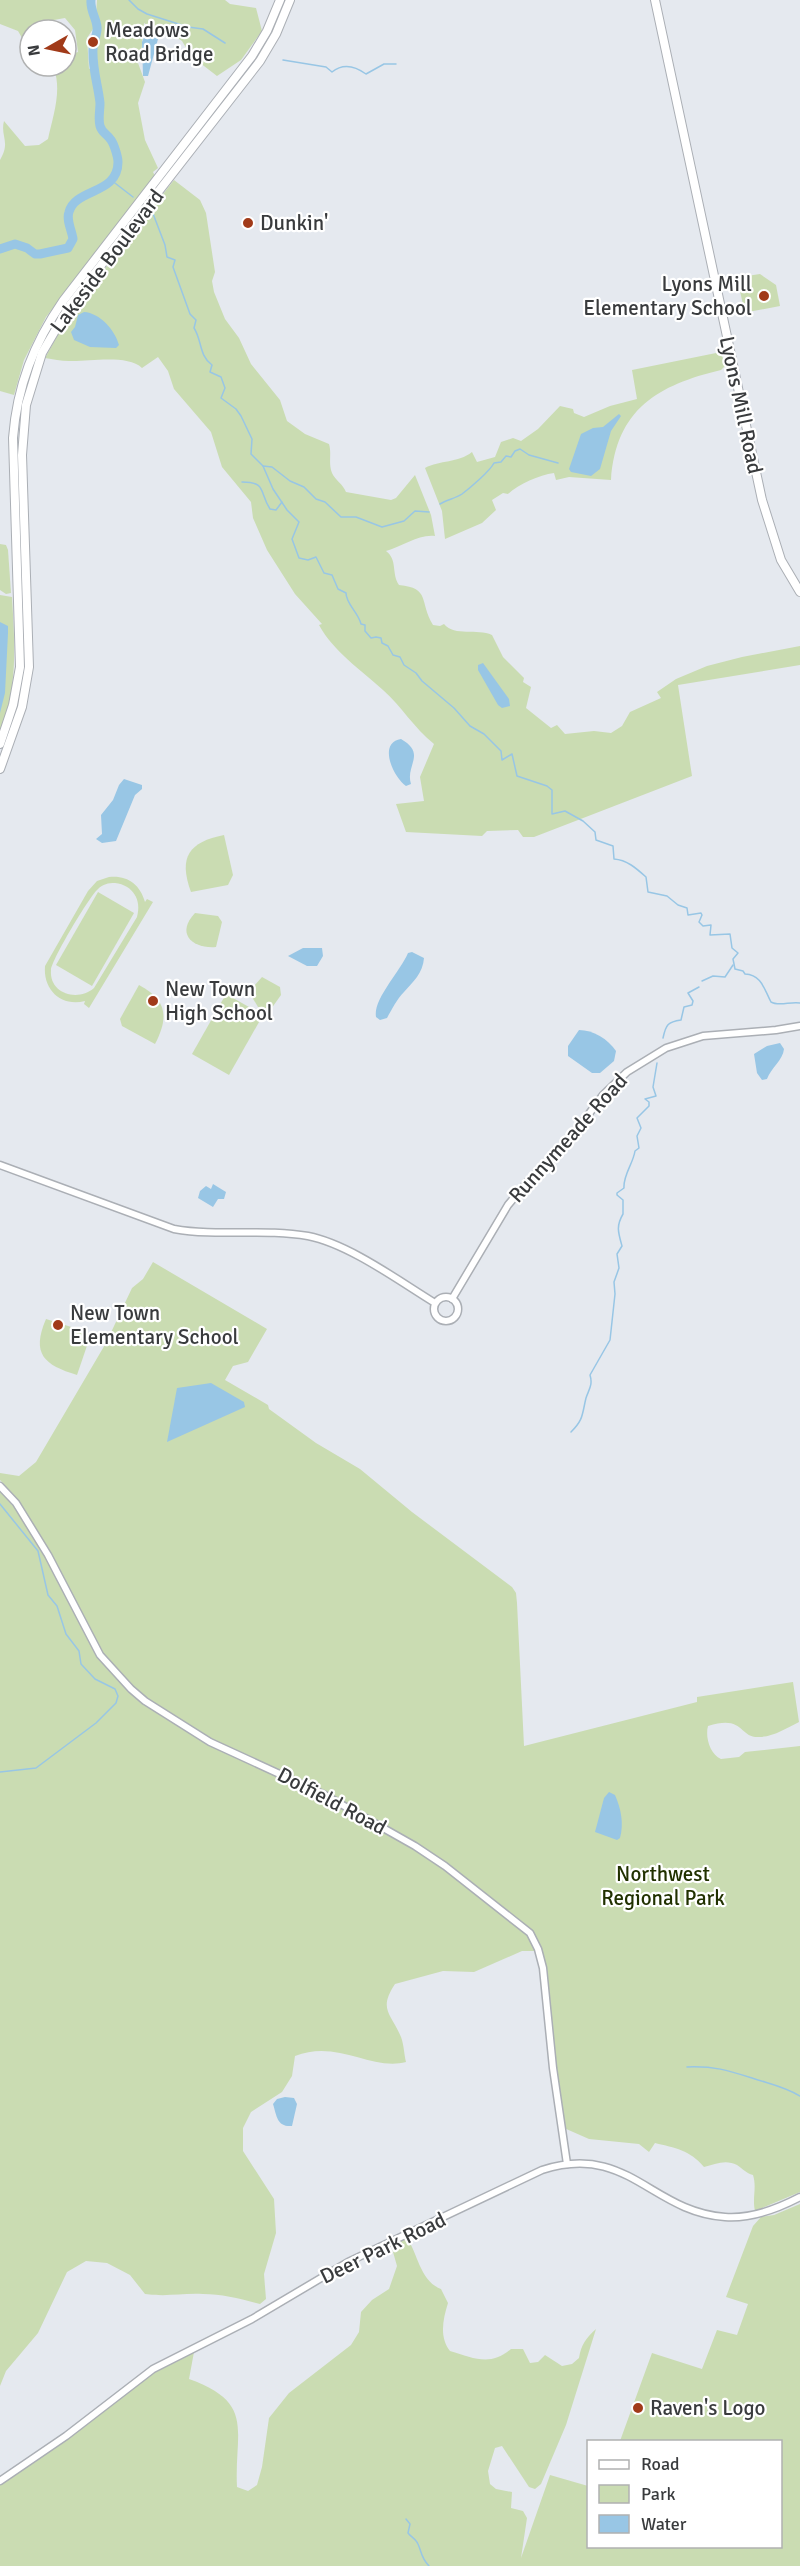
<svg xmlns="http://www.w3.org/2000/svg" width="800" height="2566" font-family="Signika,sans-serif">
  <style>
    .green { fill: #cadcb2; fill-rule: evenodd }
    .water { fill: #98c6e5 }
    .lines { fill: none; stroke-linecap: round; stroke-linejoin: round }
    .stream { stroke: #98c6e5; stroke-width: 1.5 }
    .river { stroke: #98c6e5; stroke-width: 9 }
    .tertiary-casing { stroke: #abafb5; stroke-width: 9 }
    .secondary-casing { stroke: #abafb5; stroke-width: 10 }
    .tertiary { stroke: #fff; stroke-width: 6 }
    .secondary { stroke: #fff; stroke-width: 8 }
    .poi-dot { fill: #a13a19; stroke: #fff; stroke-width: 2 }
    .labels { text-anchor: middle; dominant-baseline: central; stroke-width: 4.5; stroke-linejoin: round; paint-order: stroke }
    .poi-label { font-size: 21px; fill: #393b3d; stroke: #fff; text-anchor: start }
    .street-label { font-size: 21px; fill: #393b3d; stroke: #fff }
    .park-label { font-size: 21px; fill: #213100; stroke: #fff }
  </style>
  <rect width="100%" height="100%" fill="#e5e9ef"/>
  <g class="green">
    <path d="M0 0H88V10L93 24V29L87 38 89 69 95 66 96 47 101 31 96 14 97 0H225L230 4 256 8 262 31 241 60 217 76 191 56 182 41 169 32 153 29 144 23 141 55 138 63 145 82 138 103 145 140 158 168 153 172 155 176 46 317 24 360 14 395 0 391V160C11 142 0 136 4 121L25 146 39 145 48 139C53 116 62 91 54 69L57 66H66V56L78 52 75 30 65 18 43 22V30H30V42L25 43 18 31 0 24Z"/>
    <path d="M174 180 200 200 206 213 215 272 212 281 214 292 225 319 239 338 251 364 280 400 287 421 305 434 329 444C332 454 328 463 332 473 335 480 343 484 346 492L391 500 396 498 415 475 431 515 435 536C419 534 401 547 386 551 398 560 391 573 399 585 431 588 419 602 433 625L440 626 444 624C455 637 477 628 492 635L503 657 524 678 523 682 531 687 526 708 551 728 557 725 565 734 594 731 611 733 622 726 630 712 661 698 657 692 676 679 707 666 742 657 800 646V665L678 685 692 776 534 837H523L518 830 487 831 482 836 406 832 396 804 424 801 420 777 434 744C414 728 402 707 383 690 361 670 333 651 319 625L322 624 295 594 267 550 253 518 251 502 222 467 211 432 174 389 168 371 158 357 142 368C127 354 88 362 69 361 61 361 53 359 45 358L70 313Z"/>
    <path d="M760 274 776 285 780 306 748 312 744 309 738 282 747 276Z"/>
    <path d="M721 352 725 366 721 370C658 385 616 409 611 480L569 477 556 480 554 473C539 475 519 484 508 494L503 493 492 500 496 510 482 523 445 539 442 511 425 468C440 460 458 463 472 452L477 462 495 457 501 442 513 438 521 441 538 429 560 406 573 409 574 413 584 417 610 406 637 399 632 370Z"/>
    <path d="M0 544 6 545 8 550 11 593 6 594 0 590Z"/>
    <path d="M0 595 12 597C15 649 18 684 0 735Z"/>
    <path d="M224 835 233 875 228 885 191 892C178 857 189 842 224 835Z"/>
    <path d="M109 877C127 875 140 884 145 902L147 899 153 902 89 1008 84 1004 85 1001C61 1007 43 990 45 966L88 891 97 881ZM115 883C133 885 142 900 137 917L94 988C78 1002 49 994 51 970 52 959 89 897 98 889 103 884 108 883 115 883Z"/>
    <path d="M98 892 134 913 92 986 56 965Z"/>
    <path d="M195 913 218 916 222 922 216 947C193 949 175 934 195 913Z"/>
    <path d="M262 977 280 987 281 995 271 1009 258 1007 252 997 253 987Z"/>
    <path d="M139 985C167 1000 169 1017 155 1044L122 1026 120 1019Z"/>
    <path d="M226 994 263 1015 229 1075 192 1054Z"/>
    <path d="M153 1262 267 1329 248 1362 233 1366 225 1380 268 1405 269 1409 316 1443 360 1469 412 1512 512 1587 516 1593 517 1603 524 1746 697 1702V1697L793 1682 799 1722C787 1728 773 1737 759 1737 739 1738 744 1714 708 1726 705 1737 710 1754 721 1759L739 1757 745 1752 800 1746V2192L755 2211C752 2198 757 2188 753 2175 746 2173 743 2169 737 2165 726 2159 715 2164 704 2167 690 2150 675 2148 655 2143L649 2152 639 2144 589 2139 564 2128 538 1944 532 1946 536 1951H522L474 1972 443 1971 395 1984C378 2010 391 2013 401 2037 404 2045 404 2054 406 2062 371 2071 337 2039 295 2056L292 2076 282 2092 251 2112 243 2128V2151L274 2199 276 2233 264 2274 266 2299 260 2304C241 2299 222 2294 203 2294 181 2293 168 2297 145 2294L130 2275 107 2263 86 2261 67 2272 38 2333 6 2371 0 2386V1491L12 1505 16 1498 0 1480V1473L19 1476 36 1462 106 1343 132 1288 143 1279Z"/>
    <path d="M46 1319 87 1332 90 1337 77 1375C44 1365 31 1354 46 1319Z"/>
    <path d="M800 2204V2566H0V2484L72 2434 158 2369 194 2352 189 2379C256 2403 234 2431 237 2487L248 2491 257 2485 262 2467 269 2418 289 2393 351 2345 359 2332 361 2312 372 2300 389 2289 397 2266 391 2245 407 2238C418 2254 420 2281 441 2289L448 2303C443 2319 439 2337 450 2351 474 2358 490 2367 511 2349H523L530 2363 538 2362 545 2355 562 2366 572 2364 579 2358C581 2345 586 2338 596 2329L566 2425 541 2484 535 2489 529 2487 502 2446 495 2448 488 2471 490 2484 496 2489 512 2492 511 2508 523 2511 527 2518 521 2558 550 2475 588 2486V2546H780V2442L620 2441 652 2353 702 2369 717 2330 737 2335 748 2304 726 2297 753 2226 761 2217 774 2215Z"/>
  </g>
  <g class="water">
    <path d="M145 35H153L158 39 148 76H143L142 42Z"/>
    <path d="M84 312C100 313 115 330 119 345L116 348 90 347 74 340 71 332 75 327 78 315Z"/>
    <path d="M619 414 621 416 611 431 600 469 591 476 571 472 569 469 581 434 593 428 603 427Z"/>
    <path d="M0 622 8 626V633L5 693 0 713Z"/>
    <path d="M483 663 509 699 510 706 502 708 498 705 478 670V665Z"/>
    <path d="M401 739C427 754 405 765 411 784L406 786C394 778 377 743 401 739Z"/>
    <path d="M124 779 142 785V789L135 795 116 841 102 843 96 839 102 834 101 815 113 800 119 785Z"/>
    <path d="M303 948H322L323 956 317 966H307L288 956Z"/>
    <path d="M412 952 424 958C423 973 413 982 404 992 397 999 392 1009 387 1018L380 1020 376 1017C373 999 400 972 408 953Z"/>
    <path d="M579 1030C593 1030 608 1039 616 1051L614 1061 600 1073H592L568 1056V1046Z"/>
    <path d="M780 1043 784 1049C783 1060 771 1068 767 1079L762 1080 757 1073 754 1054 767 1046Z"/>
    <path d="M213 1184 226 1192 224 1199H218L213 1207 198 1198 200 1191 206 1186 211 1189Z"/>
    <path d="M211 1383 244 1402 245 1407 167 1442 177 1388Z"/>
    <path d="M609 1792 615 1795C621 1809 624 1823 620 1838L617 1840 595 1832 604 1798Z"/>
    <path d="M285 2097 294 2098 297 2104 292 2126C277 2127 277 2117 273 2104L277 2099Z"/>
  </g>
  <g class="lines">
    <g class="stream">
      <path d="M129 0 138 9 147 14 188 27 203 29 225 43"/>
      <path d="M283 60 326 67 332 72C343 63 355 66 366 74L384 64H396"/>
      <path d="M111 180 133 197"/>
      <path d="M152 211 165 245 167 257 175 260 173 267 190 314 196 320 194 328C202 340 199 356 212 365L210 372 221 377 225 388 221 398 236 409 241 416 252 439 251 454 263 466 273 489 287 510 299 522 292 539 299 558 308 560 316 557 324 573 332 575 338 589 346 593C346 604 358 612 361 624L365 625V631L371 638 376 637 381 638 382 643 388 646 393 655 400 657 404 665 416 673 422 681 454 708 470 726 484 734 501 751 502 760 512 754 517 776 547 786 552 790V814L565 811 583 821 595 832 596 840 613 846 614 859C627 860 636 868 646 877L648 892 667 896 678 905 687 908 688 915 701 913 702 915 699 922 703 926 711 925 710 935 730 934 732 948 738 953 733 959 735 969 743 971 745 974C762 975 764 989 771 1002 779 1007 791 1001 800 1003"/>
      <path d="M263 466 272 467 290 481 304 487 316 499 325 502 341 517H356L382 527 404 521 415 511 429 512"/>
      <path d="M242 482C267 482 259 492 270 509L276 510 282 502"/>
      <path d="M440 504C447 500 456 498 462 494 470 488 490 471 494 463L501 462 506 456 511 457 515 451 520 449 529 455 558 463"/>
      <path d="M702 981 713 976 725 977 733 965"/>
      <path d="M663 1038C666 1024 668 1022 681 1020L684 1007 692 1005 693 1001 688 993 699 987"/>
      <path d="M571 1432C584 1419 582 1414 586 1398 589 1389 593 1385 590 1375L610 1340 615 1294 614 1282 619 1268 617 1254 622 1246C618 1232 616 1226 623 1214V1200L617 1195V1193L624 1188C623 1175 633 1164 635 1151L639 1148 637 1136 641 1128 637 1118 649 1106V1102L645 1099 656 1096 653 1087 657 1063"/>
      <path d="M0 1504 38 1551 48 1595 57 1606 66 1634 79 1651 81 1664 95 1679 115 1689 118 1696 116 1703 96 1723 36 1768 0 1772"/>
      <path d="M687 2067C714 2066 727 2070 752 2078 770 2084 783 2086 800 2096"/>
      <path d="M406 2519 410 2524 408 2533C411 2537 416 2539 418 2544 422 2553 421 2558 429 2566"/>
    </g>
    <path class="river" d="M0 249 15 244 27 248 35 254H40L68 248 73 239C72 231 66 220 69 212 75 188 118 195 118 162 118 157 114 144 111 140 107 134 102 133 100 126 98 119 100 111 100 103 98 84 92 69 93 49 93 42 98 33 97 27 96 17 90 11 91 0"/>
    <g class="tertiary-casing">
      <g id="tertiary">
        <path d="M0 1165 174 1229C218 1237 264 1228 308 1236 349 1244 399 1281 435 1303"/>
        <circle cx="446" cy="1309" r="12"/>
        <path d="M452 1299 508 1205 528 1181 562 1150 603 1095 627 1072 666 1048 703 1036 776 1030 800 1026"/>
        <path d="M0 1486 16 1503 48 1555 100 1655 131 1689 145 1701 210 1742 323 1794 415 1846 445 1866 530 1933 538 1949 543 1968 553 2068 567 2164"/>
        <path d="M0 2481 66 2436 153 2369 252 2319 348 2262 542 2170C627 2142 651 2212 725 2217 751 2219 777 2209 800 2197"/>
      </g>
    </g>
    <g class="secondary-casing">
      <g id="secondary">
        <path d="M655 0 762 500 781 560 800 592"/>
        <path d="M0 744 13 705 20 667 13 438C17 386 34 343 63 301L252 56 267 31 280 0"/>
        <path d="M0 769 22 707 29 667 22 455 26 405 42 353 70 305 260 61 276 34 290 0"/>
      </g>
    </g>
    <use href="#tertiary" class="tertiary"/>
    <use href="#secondary" class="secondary"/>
  </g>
  <g class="poi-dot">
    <circle cx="93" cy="42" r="6"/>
    <circle cx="248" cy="223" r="6"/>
    <circle cx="764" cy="296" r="6"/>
    <circle cx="153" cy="1001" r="6"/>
    <circle cx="58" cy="1325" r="6"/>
    <circle cx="638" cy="2408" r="6"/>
  </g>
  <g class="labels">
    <g class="poi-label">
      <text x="105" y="30">Meadows<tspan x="105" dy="24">Road Bridge</tspan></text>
      <text x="260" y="223">Dunkin'</text>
      <text x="752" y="284" text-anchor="end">Lyons Mill<tspan x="752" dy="24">Elementary School</tspan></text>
      <text x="165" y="989">New Town<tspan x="165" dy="24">High School</tspan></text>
      <text x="70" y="1313">New Town<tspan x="70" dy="24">Elementary School</tspan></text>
      <text x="650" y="2408">Raven's Logo</text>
    </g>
    <g class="street-label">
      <text transform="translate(107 261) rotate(-53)">Lakeside Boulevard</text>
      <text transform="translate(741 405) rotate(78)">Lyons Mill Road</text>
      <text transform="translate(568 1138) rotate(-48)">Runnymeade Road</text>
      <text transform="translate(332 1801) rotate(28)">Dolfield Road</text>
      <text transform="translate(383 2248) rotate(-26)">Deer Park Road</text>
    </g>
    <g class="park-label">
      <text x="663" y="1874">Northwest<tspan x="663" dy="24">Regional Park</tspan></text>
    </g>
  </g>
  <rect x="587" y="2440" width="195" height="108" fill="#ffffff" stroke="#b0b1b1" stroke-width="1.5"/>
  <rect x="599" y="2460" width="30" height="9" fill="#ffffff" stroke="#b0b1b1" stroke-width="1.5"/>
  <text x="641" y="2470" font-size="18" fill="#393b3d">Road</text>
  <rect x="599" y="2485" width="30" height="18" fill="#cadcb2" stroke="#b0b1b1" stroke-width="1.5"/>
  <text x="641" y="2500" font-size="18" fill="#393b3d">Park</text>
  <rect x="599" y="2515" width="30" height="18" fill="#98c6e5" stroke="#b0b1b1" stroke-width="1.5"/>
  <text x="641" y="2530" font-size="18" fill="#393b3d">Water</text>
  <g transform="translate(48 48) rotate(261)"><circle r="28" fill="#ffffff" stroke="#b0b1b1" stroke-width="1.5"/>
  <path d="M0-4.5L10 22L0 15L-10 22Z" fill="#a13a19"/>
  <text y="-9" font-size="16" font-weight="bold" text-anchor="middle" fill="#393b3d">N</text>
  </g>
</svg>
